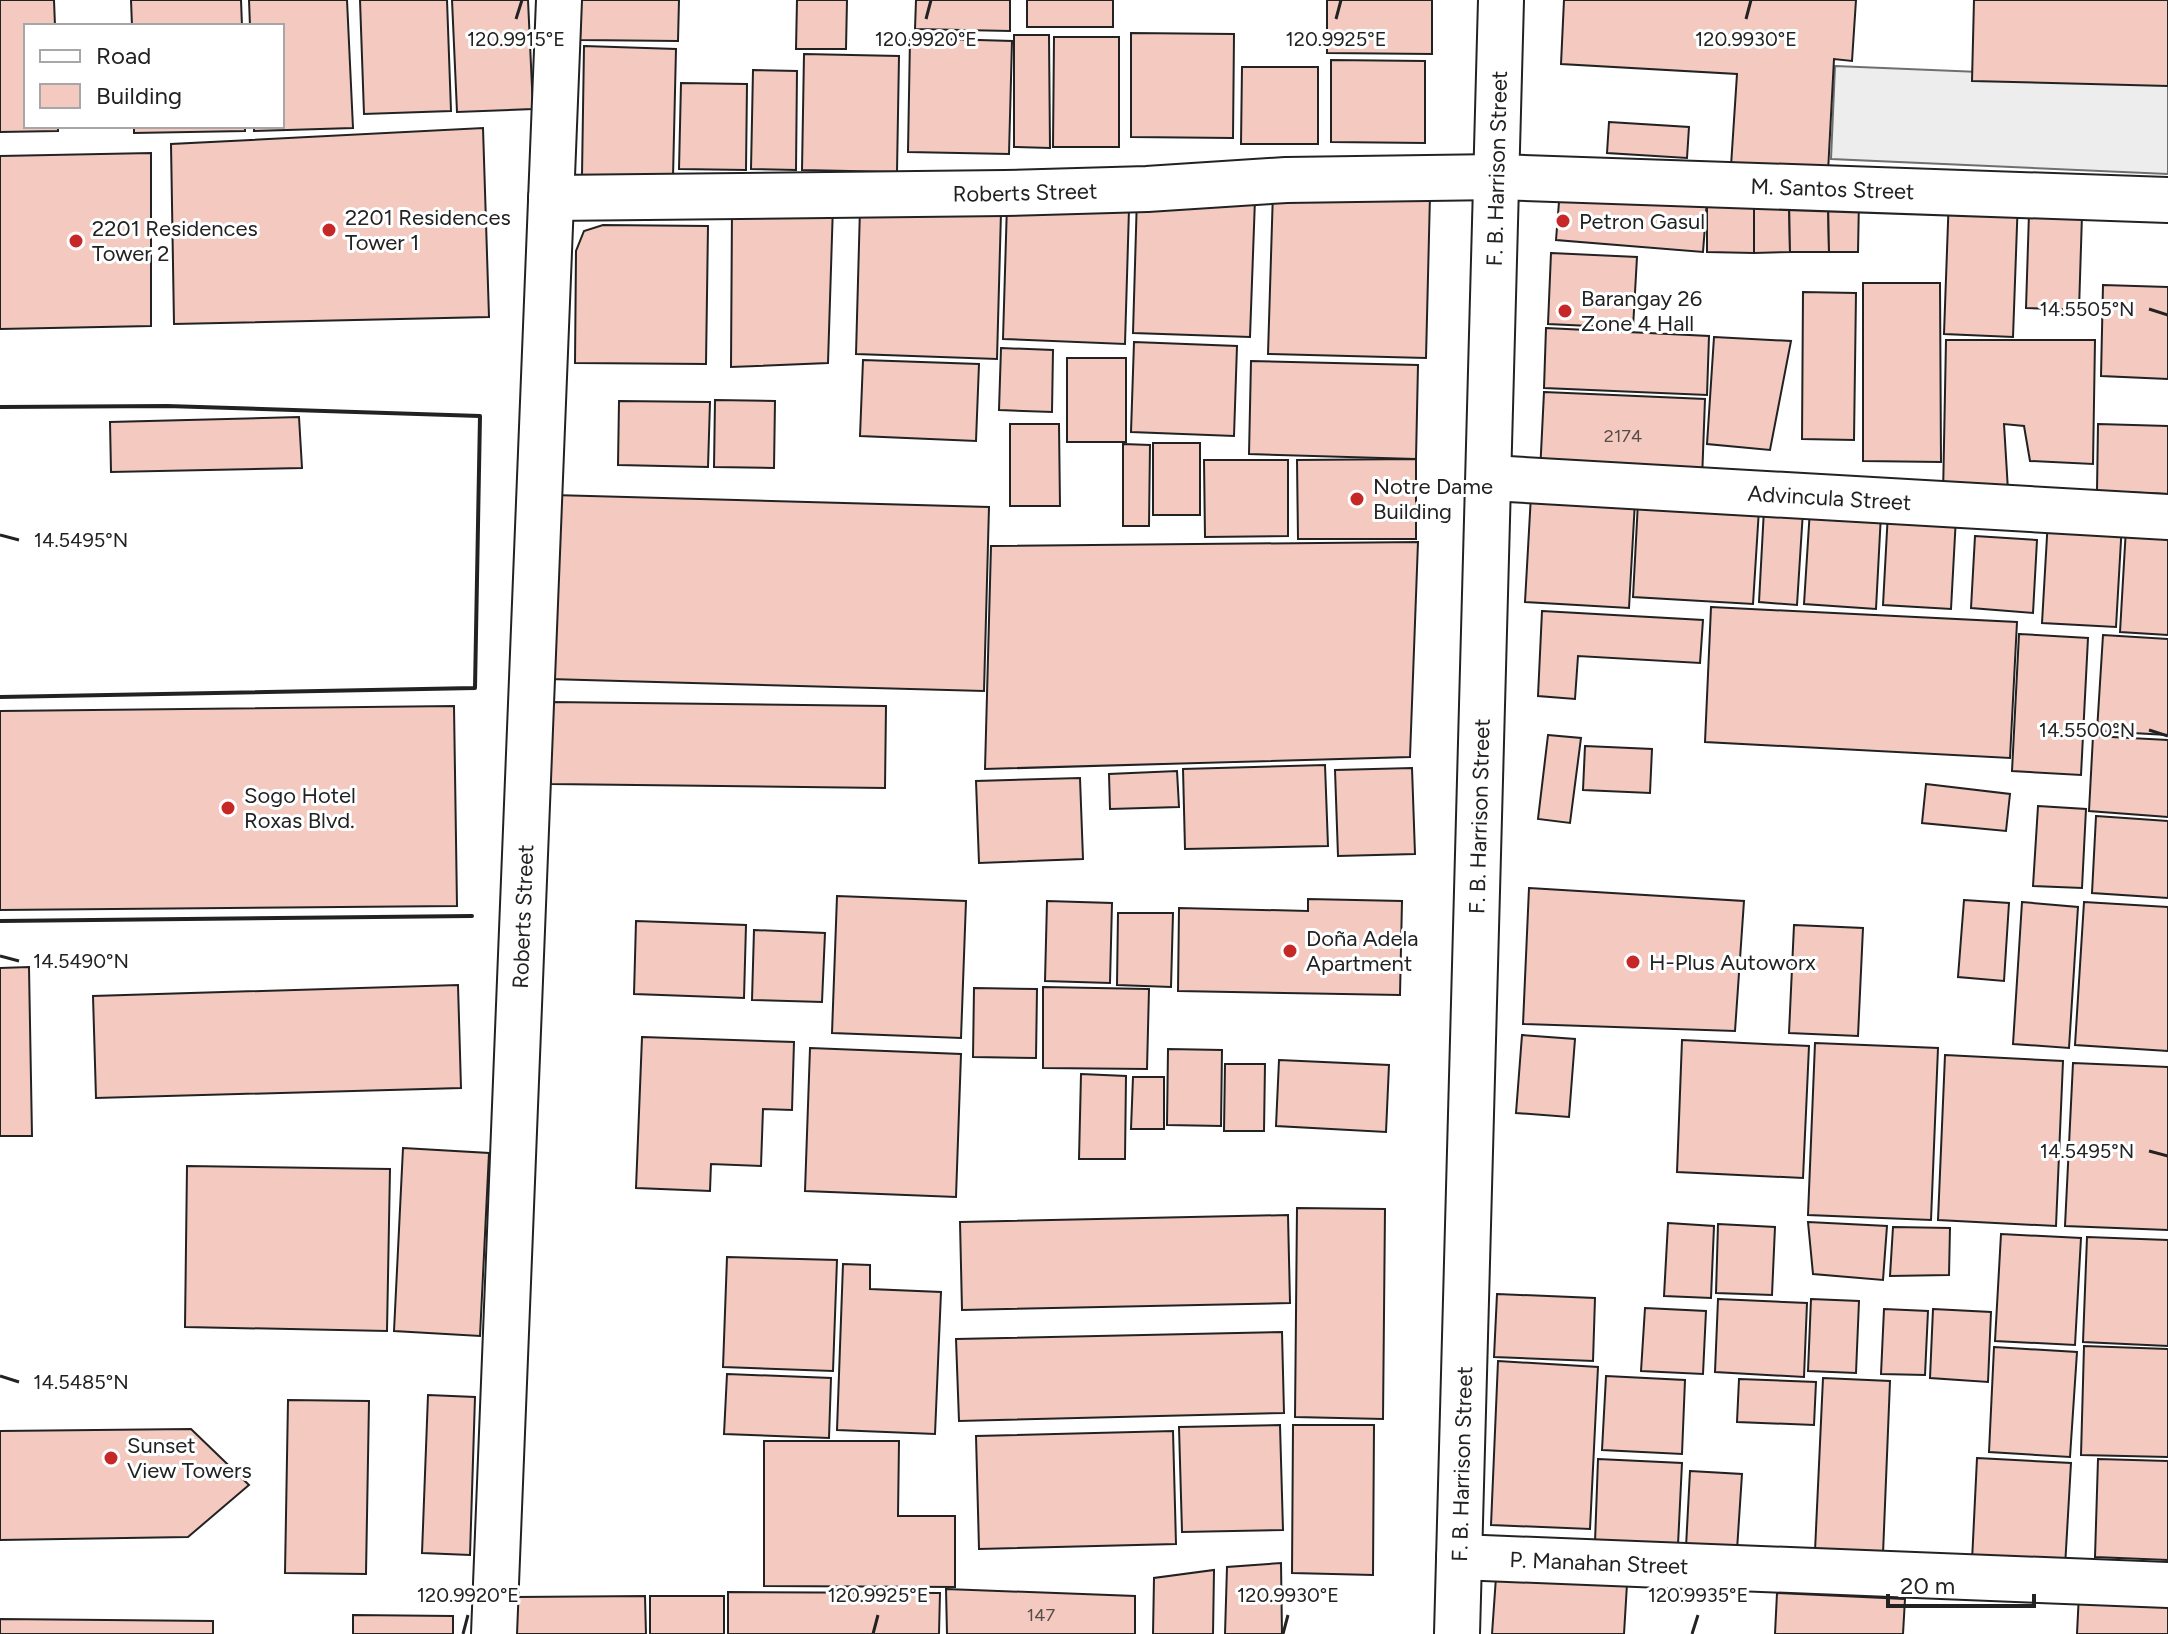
<svg xmlns="http://www.w3.org/2000/svg" width="2168" height="1634" font-family="Figtree,sans-serif">
  <style>
    .parking { fill: #ededed; stroke: #6f6f6f; stroke-width: 2 }
    .building { fill: #f3c9c0; stroke: #222; stroke-width: 2 }
    .lines { fill: none; stroke-linecap: round; stroke-linejoin: round }
    .minor-casing { stroke: #222; stroke-width: 48 }
    .major-casing { stroke: #222; stroke-width: 48 }
    .minor { stroke: #fff; stroke-width: 44 }
    .major { stroke: #fff; stroke-width: 44 }
    .wall { stroke: #222; stroke-width: 4 }
    .ticks { fill: none; stroke: #222; stroke-width: 3 }
    .poi-dot { fill: #c62828; stroke: #fff; stroke-width: 3 }
    .labels { text-anchor: middle; dominant-baseline: central; stroke-width: 6; stroke-linejoin: round; paint-order: stroke }
    .number-label { font-size: 18px; fill: #564c4a }
    .street-label { font-size: 22px; fill: #222; stroke: #fff }
    .poi-label { font-size: 22px; fill: #222; stroke: #fff; text-anchor: start }
    .ticks-label { font-size: 20px; text-anchor: middle; fill: #222; stroke: #fff; stroke-width: 6; stroke-linejoin: round; paint-order: stroke }
  </style>
  <rect width="100%" height="100%" fill="#fff"/>
  <path class="parking" d="M1835 66 2168 80V174L1831 159Z"/>
  <g class="building">
    <path d="M0 0H54L55 26H26V126H58V131L0 132Z"/>
    <path d="M131 0H241L242 26H132Z"/>
    <path d="M249 0H347L353 128 254 131V126H282V26H250Z"/>
    <path d="M360 0H447L451 111 364 114Z"/>
    <path d="M452 0H528L533 109 457 112Z"/>
    <path d="M581 0H679L678 41 580 40Z"/>
    <path d="M797 0H847L846 49H796Z"/>
    <path d="M916 0H1010V31L915 29Z"/>
    <rect x="1027" y="0" width="86" height="27"/>
    <path d="M1327 0H1432V54L1327 53Z"/>
    <path d="M1564 0H1856L1852 61 1834 59 1828 172 1731 166 1737 74 1561 64Z"/>
    <path d="M1974 0H2168V86L1972 81Z"/>
    <path d="M1131 33 1234 34 1233 138 1131 137Z"/>
    <path d="M1014 35H1049L1050 148 1014 147Z"/>
    <path d="M1054 37H1119V147H1053Z"/>
    <path d="M910 38 1012 41 1009 154 908 152Z"/>
    <path d="M584 46 676 49 673 177 582 175Z"/>
    <path d="M804 54 899 56 897 172 802 170Z"/>
    <path d="M1331 60 1425 61V143L1331 142Z"/>
    <path d="M1242 67H1318V144H1241Z"/>
    <path d="M753 70 797 71 796 170 751 169Z"/>
    <path d="M681 83 747 84 746 170 679 169Z"/>
    <path d="M1609 122 1689 127 1687 158 1607 153Z"/>
    <path d="M134 126H245V131L134 133Z"/>
    <path d="M483 128 489 317 174 324 171 144Z"/>
    <path d="M151 153V326L0 329V156Z"/>
    <path d="M1560 189 1707 200 1703 252 1556 240Z"/>
    <path d="M1273 191 1430 195 1426 358 1268 354Z"/>
    <path d="M1949 195 2018 198 2013 337 1944 334Z"/>
    <path d="M1137 196 1255 199 1250 337 1133 333Z"/>
    <path d="M1754 199H1789L1790 252 1754 253Z"/>
    <path d="M1754 199V253L1707 252V200Z"/>
    <path d="M1789 199 1828 200 1829 252H1790Z"/>
    <path d="M1859 199 1858 252H1829L1828 200Z"/>
    <path d="M1007 204 1129 209 1125 344 1003 339Z"/>
    <path d="M833 205 828 363 731 367 732 207Z"/>
    <path d="M860 208 1001 212 997 359 856 354Z"/>
    <path d="M2029 213 2082 215 2079 310 2026 308Z"/>
    <path d="M603 225 708 226 706 364 575 363 576 251 584 231Z"/>
    <path d="M1551 253 1637 257 1633 328 1548 324Z"/>
    <path d="M1863 283H1940L1941 462 1863 461Z"/>
    <path d="M2103 285 2168 287V379L2101 376Z"/>
    <path d="M1803 292 1856 293 1854 440 1802 439Z"/>
    <path d="M1546 328 1709 336 1707 395 1544 388Z"/>
    <path d="M1714 337 1791 341 1770 450 1707 444Z"/>
    <path d="M1946 340H2095L2093 464 2030 461 2024 426 2004 424 2009 507 1943 496Z"/>
    <path d="M1134 342 1237 346 1234 436 1131 432Z"/>
    <path d="M1001 348 1053 350 1052 412 999 410Z"/>
    <rect x="1067" y="358" width="59" height="84"/>
    <path d="M863 360 979 364 976 441 860 436Z"/>
    <path d="M1251 361 1418 365 1416 459 1249 454Z"/>
    <path d="M1544 392 1705 399 1702 480 1540 473Z"/>
    <path d="M715 400 775 401 774 468 714 467Z"/>
    <path d="M619 401 710 402 708 467 618 465Z"/>
    <path d="M299 417 302 468 111 472 110 422Z"/>
    <path d="M1010 424H1059L1060 506H1010Z"/>
    <path d="M2098 424 2168 426V494L2097 491Z"/>
    <rect x="1153" y="443" width="47" height="72"/>
    <path d="M1123 444 1150 445 1149 526H1123Z"/>
    <path d="M1416 459V539H1298L1297 460Z"/>
    <path d="M1204 460H1288V536L1205 537Z"/>
    <path d="M553 495 989 507 984 691 549 679Z"/>
    <path d="M1531 495 1635 501 1629 608 1525 602Z"/>
    <path d="M1638 502 1759 509 1753 604 1633 597Z"/>
    <path d="M1764 509 1803 511 1797 605 1759 602Z"/>
    <path d="M1810 509 1881 514 1876 609 1804 604Z"/>
    <path d="M1888 512 1956 517 1951 609 1883 605Z"/>
    <path d="M2048 519 2122 523 2116 627 2042 623Z"/>
    <path d="M2126 528 2168 531V635L2120 632Z"/>
    <path d="M1975 536 2037 540 2033 613 1971 608Z"/>
    <path d="M1418 542 1410 757 985 769 991 546Z"/>
    <path d="M1711 607 2017 622 2010 758 1705 742Z"/>
    <path d="M1542 611 1703 620 1700 663 1578 656 1575 699 1538 696Z"/>
    <path d="M2019 634 2088 638 2081 775 2012 771Z"/>
    <path d="M2103 635 2168 639V735L2097 731Z"/>
    <path d="M551 702 886 706 885 788 551 784Z"/>
    <path d="M454 706 457 906 0 910V711Z"/>
    <path d="M1548 735 1581 738 1570 823 1538 819Z"/>
    <path d="M2093 736 2168 740V817L2089 811Z"/>
    <path d="M1585 746 1652 749 1650 793 1583 790Z"/>
    <path d="M1325 765 1328 846 1185 849 1183 769Z"/>
    <path d="M1412 768 1415 854 1338 856 1335 770Z"/>
    <path d="M1177 771 1179 807 1110 809 1109 774Z"/>
    <path d="M1080 778 1083 859 979 863 976 781Z"/>
    <path d="M1926 784 2010 794 2006 831 1922 823Z"/>
    <path d="M2038 806 2086 809 2082 888 2033 886Z"/>
    <path d="M2096 816 2168 821V898L2092 893Z"/>
    <path d="M1529 888 1744 901 1735 1031 1523 1024Z"/>
    <path d="M837 896 966 901 961 1038 832 1033Z"/>
    <path d="M1308 899 1402 901 1400 995 1178 991 1179 908 1308 911Z"/>
    <path d="M1964 900 2009 903 2004 981 1958 977Z"/>
    <path d="M1047 901 1112 903 1110 983 1045 981Z"/>
    <path d="M2022 902 2078 907 2069 1048 2013 1044Z"/>
    <path d="M2084 902 2168 907V1051L2075 1045Z"/>
    <path d="M1118 913H1173L1171 987 1117 985Z"/>
    <path d="M636 921 746 925 744 998 634 994Z"/>
    <path d="M1794 925 1863 928 1858 1036 1789 1033Z"/>
    <path d="M754 930 825 933 822 1002 752 1000Z"/>
    <path d="M29 967 32 1136H0V968Z"/>
    <path d="M458 985 461 1088 96 1098 93 996Z"/>
    <path d="M1043 987 1149 989 1147 1069 1043 1068Z"/>
    <path d="M974 988 1037 989 1036 1058 973 1057Z"/>
    <path d="M1522 1035 1575 1039 1569 1117 1516 1113Z"/>
    <path d="M642 1037 794 1042 792 1110 763 1109 761 1166 711 1164 710 1191 636 1188Z"/>
    <path d="M1682 1040 1809 1046 1803 1178 1677 1172Z"/>
    <path d="M1815 1043 1938 1048 1931 1220 1808 1215Z"/>
    <path d="M810 1048 961 1054 956 1197 805 1191Z"/>
    <path d="M1168 1049 1222 1050 1221 1126 1167 1125Z"/>
    <path d="M1945 1055 2063 1061 2056 1226 1938 1220Z"/>
    <path d="M1279 1060 1389 1065 1386 1132 1276 1126Z"/>
    <path d="M2073 1063 2168 1067V1230L2065 1226Z"/>
    <path d="M1225 1064H1265L1264 1131H1224Z"/>
    <path d="M1081 1074 1126 1076 1125 1159H1079Z"/>
    <path d="M1133 1077H1164V1129H1131Z"/>
    <path d="M403 1148 489 1153 480 1336 394 1331Z"/>
    <path d="M187 1166 390 1169 387 1331 185 1327Z"/>
    <path d="M1297 1208 1385 1209 1383 1419 1295 1417Z"/>
    <path d="M1288 1215 1290 1303 962 1310 960 1222Z"/>
    <path d="M1808 1222 1887 1226 1883 1280 1813 1274Z"/>
    <path d="M1668 1223 1714 1226 1711 1298 1664 1296Z"/>
    <path d="M1718 1224 1775 1227 1772 1295 1716 1293Z"/>
    <path d="M1893 1227 1950 1228 1949 1275 1890 1276Z"/>
    <path d="M2001 1234 2081 1238 2075 1345 1995 1341Z"/>
    <path d="M2087 1237 2168 1240V1346L2083 1342Z"/>
    <path d="M727 1257 837 1260 833 1371 723 1367Z"/>
    <path d="M843 1264 870 1265V1289L941 1292 935 1434 837 1430Z"/>
    <path d="M1497 1294 1595 1298 1593 1361 1494 1357Z"/>
    <path d="M1718 1299 1807 1303 1804 1377 1715 1372Z"/>
    <path d="M1811 1299 1859 1301 1856 1373 1808 1371Z"/>
    <path d="M1645 1308 1706 1311 1703 1374 1641 1371Z"/>
    <path d="M1884 1309 1928 1311 1925 1375 1881 1374Z"/>
    <path d="M1933 1309 1991 1312 1988 1382 1930 1378Z"/>
    <path d="M1282 1332 1284 1413 959 1421 956 1339Z"/>
    <path d="M2084 1346 2168 1349V1457L2081 1455Z"/>
    <path d="M1994 1347 2077 1352 2070 1457 1989 1452Z"/>
    <path d="M1498 1361 1598 1367 1590 1529 1491 1525Z"/>
    <path d="M727 1374 831 1378 829 1438 724 1434Z"/>
    <path d="M1606 1376 1685 1380 1682 1454 1602 1450Z"/>
    <path d="M1823 1378 1890 1381 1883 1554 1815 1551Z"/>
    <path d="M1739 1379 1816 1382 1814 1425 1737 1422Z"/>
    <path d="M428 1395 475 1397 470 1555 422 1553Z"/>
    <path d="M288 1400 369 1401 366 1574 285 1573Z"/>
    <path d="M1280 1425 1283 1530 1182 1532 1179 1427Z"/>
    <path d="M1293 1425H1374L1373 1575 1292 1573Z"/>
    <path d="M191 1429 249 1485 188 1537 0 1540V1431Z"/>
    <path d="M1173 1431 1176 1544 979 1549 976 1436Z"/>
    <path d="M764 1441H899L898 1516H955V1587L764 1586Z"/>
    <path d="M1977 1458 2071 1463 2065 1567 1972 1561Z"/>
    <path d="M1598 1459 1682 1463 1678 1545 1595 1542Z"/>
    <path d="M2098 1459 2168 1461V1560L2095 1557Z"/>
    <path d="M1690 1471 1742 1474 1737 1550 1686 1547Z"/>
    <path d="M1281 1563 1282 1634H1225L1227 1567Z"/>
    <path d="M1214 1570 1213 1634H1153L1154 1578Z"/>
    <path d="M1496 1577 1627 1584 1624 1634H1492Z"/>
    <path d="M946 1589 1135 1596V1634H947Z"/>
    <path d="M728 1592 940 1593 939 1634H728Z"/>
    <path d="M1777 1593 1905 1599 1903 1634H1775Z"/>
    <path d="M2079 1593 2168 1598V1634H2077Z"/>
    <path d="M645 1596 646 1634H516V1597Z"/>
    <rect x="650" y="1596" width="74" height="38"/>
    <path d="M353 1615 453 1616V1634H353Z"/>
    <path d="M0 1619 213 1621V1634H0Z"/>
  </g>
  <g class="lines">
    <g class="minor-casing">
      <g id="minor">
        <path id="s1" d="M551 198 1005 193 1147 189 1286 180 1498 177 2168 200"/>
        <path id="s2" d="M1490 478 2168 517"/>
        <path id="s3" d="M1459 1557 2168 1585"/>
        <path id="s4" d="M494 1634 559 0"/>
      </g>
    </g>
    <g class="major-casing">
      <g id="major">
        <path id="s5" d="M1457 1634 1501 0"/>
      </g>
    </g>
    <use href="#minor" class="minor"/>
    <use href="#major" class="major"/>
    <g class="wall">
      <path d="M0 407 167 406 480 416 475 688 0 697"/>
      <path d="M0 921 472 916"/>
    </g>
  </g>
  <path class="ticks" d="M516 19 522 0M926 19 931 0M1336 19 1341 0M1746 19 1751 0M2149 309 2168 315M0 535 19 540M2149 730 2168 736M0 956 19 961M2149 1151 2168 1156M0 1376 19 1382M463 1634 468 1615M873 1634 878 1615M1283 1634 1288 1615M1692 1634 1698 1615"/>
  <g class="poi-dot">
    <circle cx="1563" cy="221" r="8"/>
    <circle cx="329" cy="230" r="8"/>
    <circle cx="76" cy="241" r="8"/>
    <circle cx="1565" cy="311" r="8"/>
    <circle cx="1357" cy="499" r="8"/>
    <circle cx="228" cy="808" r="8"/>
    <circle cx="1290" cy="951" r="8"/>
    <circle cx="1633" cy="962" r="8"/>
    <circle cx="111" cy="1458" r="8"/>
  </g>
  <g class="labels">
    <g class="number-label">
      <text x="1623" y="436">2174</text>
      <text x="1041" y="1615">147</text>
    </g>
    <g class="street-label">
      <text stroke="none"><textPath href="#s5" startOffset="1466">F. B. Harrison Street</textPath></text>
      <text stroke="none"><textPath href="#s1" startOffset="1282">M. Santos Street</textPath></text>
      <text stroke="none"><textPath href="#s1" startOffset="474">Roberts Street</textPath></text>
      <text stroke="none"><textPath href="#s2" startOffset="340">Advincula Street</textPath></text>
      <text stroke="none"><textPath href="#s5" startOffset="818">F. B. Harrison Street</textPath></text>
      <text stroke="none"><textPath href="#s4" startOffset="718">Roberts Street</textPath></text>
      <text stroke="none"><textPath href="#s5" startOffset="170">F. B. Harrison Street</textPath></text>
      <text stroke="none"><textPath href="#s3" startOffset="140">P. Manahan Street</textPath></text>
    </g>
    <g class="poi-label">
      <text x="345" y="217">2201 Residences<tspan x="345" dy="25">Tower 1</tspan></text>
      <text x="1579" y="221">Petron Gasul</text>
      <text x="92" y="228">2201 Residences<tspan x="92" dy="25">Tower 2</tspan></text>
      <text x="1581" y="298">Barangay 26<tspan x="1581" dy="25">Zone 4 Hall</tspan></text>
      <text x="1373" y="486">Notre Dame<tspan x="1373" dy="25">Building</tspan></text>
      <text x="244" y="795">Sogo Hotel<tspan x="244" dy="25">Roxas Blvd.</tspan></text>
      <text x="1306" y="938">Doña Adela<tspan x="1306" dy="25">Apartment</tspan></text>
      <text x="1649" y="962">H-Plus Autoworx</text>
      <text x="127" y="1445">Sunset<tspan x="127" dy="25">View Towers</tspan></text>
    </g>
  </g>
  <g class="ticks-label">
    <text x="516" y="46">120.9915°E</text>
    <text x="926" y="46">120.9920°E</text>
    <text x="1336" y="46">120.9925°E</text>
    <text x="1746" y="46">120.9930°E</text>
    <text x="2087" y="316">14.5505°N</text>
    <text x="81" y="547">14.5495°N</text>
    <text x="2087" y="737">14.5500°N</text>
    <text x="81" y="968">14.5490°N</text>
    <text x="2087" y="1158">14.5495°N</text>
    <text x="81" y="1389">14.5485°N</text>
    <text x="468" y="1602">120.9920°E</text>
    <text x="878" y="1602">120.9925°E</text>
    <text x="1288" y="1602">120.9930°E</text>
    <text x="1698" y="1602">120.9935°E</text>
  </g>
  <rect x="24" y="24" width="260" height="104" fill="#ffffff" stroke="#a7a7a7" stroke-width="2"/>
  <rect x="40" y="50" width="40" height="12" fill="#ffffff" stroke="#a7a7a7" stroke-width="2"/>
  <text x="96" y="64" font-size="24" fill="#222222">Road</text>
  <rect x="40" y="84" width="40" height="24" fill="#f3c9c0" stroke="#a7a7a7" stroke-width="2"/>
  <text x="96" y="104" font-size="24" fill="#222222">Building</text>
  <path d="M1888 1594v12h146v-12" fill="none" stroke="#222222" stroke-width="4"/>
  <text x="1900" y="1594" font-size="24" fill="#222222" stroke="#ffffff" stroke-width="6" paint-order="stroke">20 m</text>
</svg>
